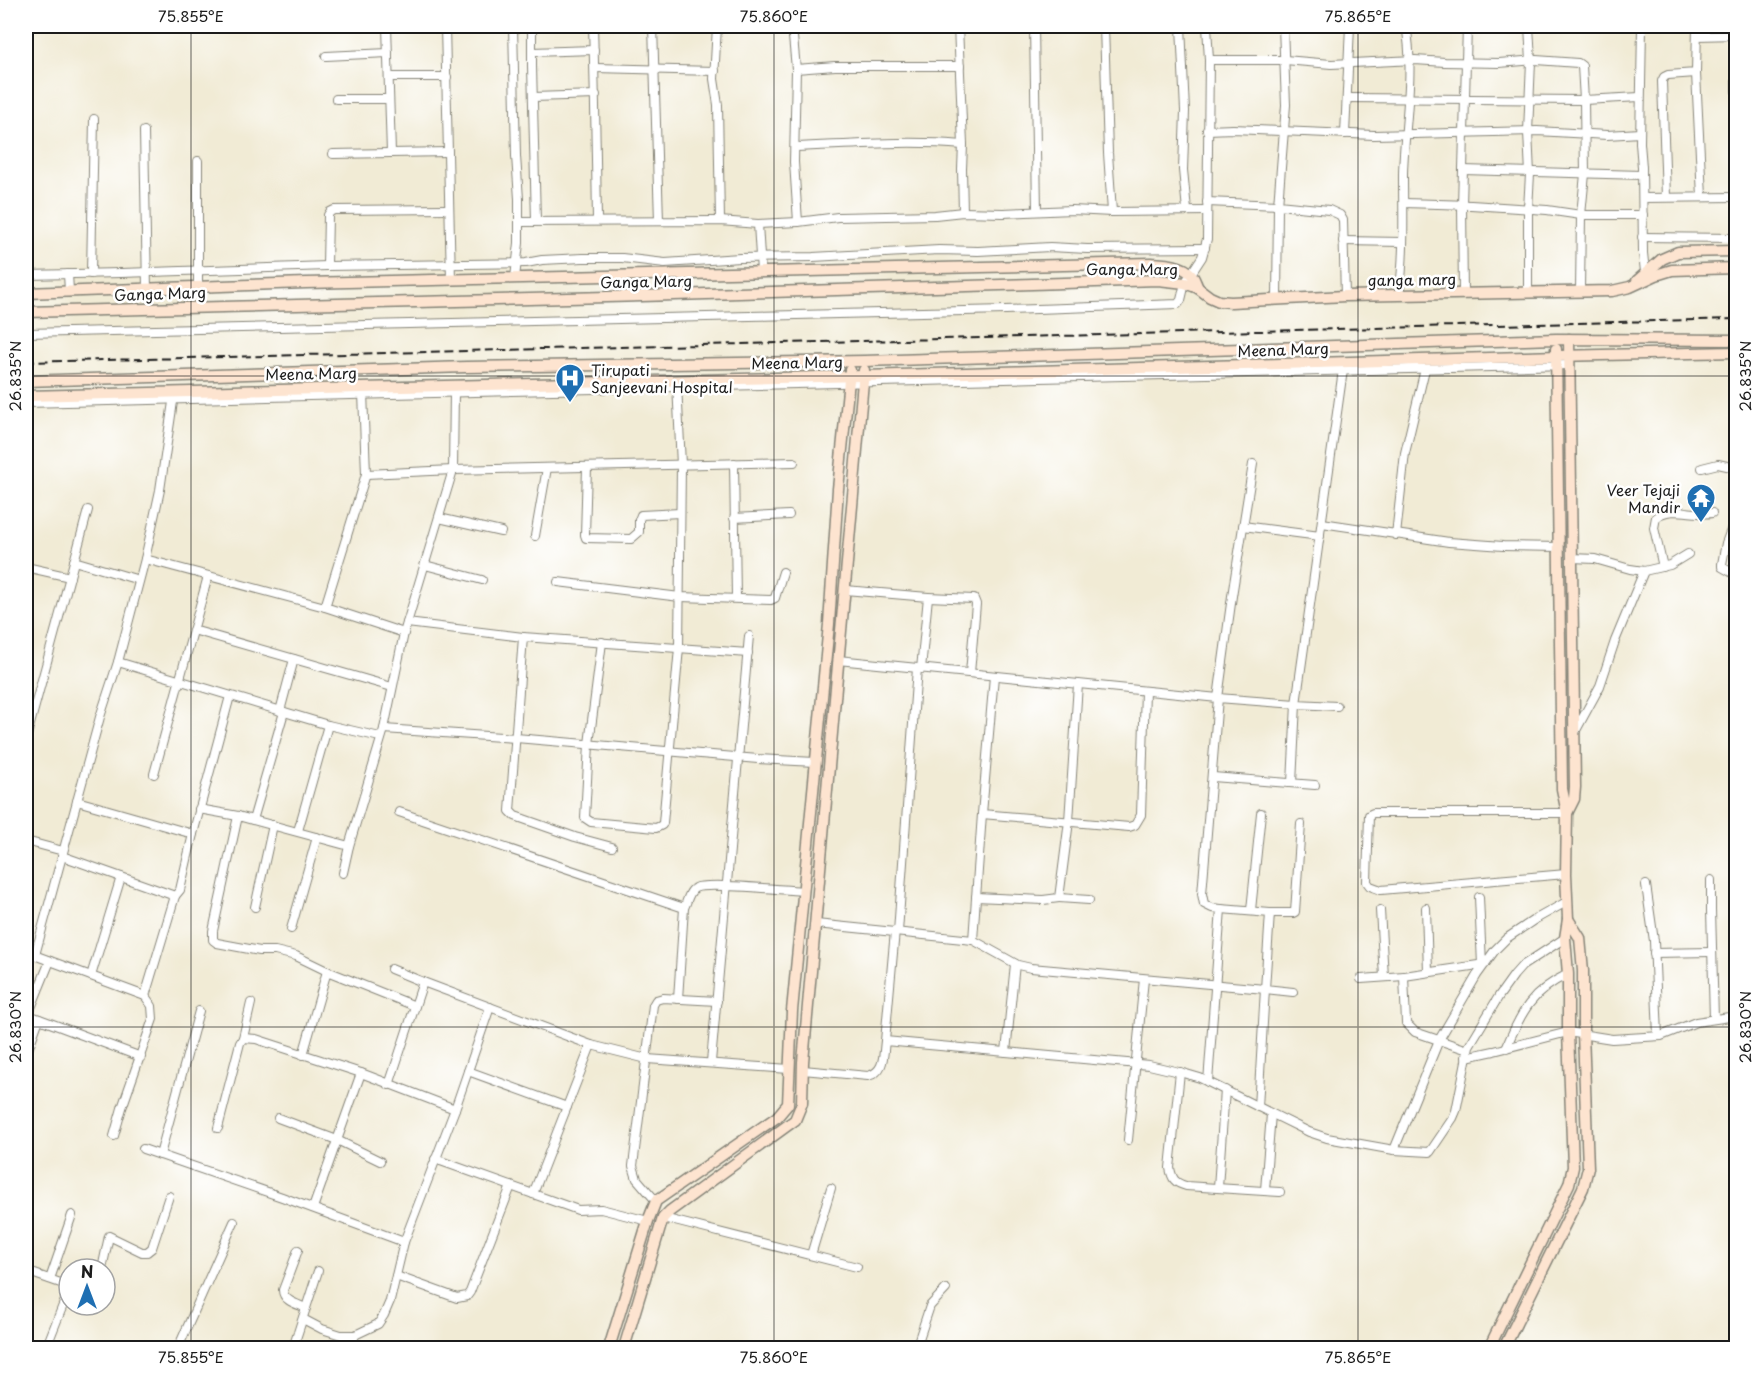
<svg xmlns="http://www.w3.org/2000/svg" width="1762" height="1374" font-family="'Playpen Sans',sans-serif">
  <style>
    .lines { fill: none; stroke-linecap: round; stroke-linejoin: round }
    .street-casing { stroke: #868478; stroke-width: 10 }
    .secondary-casing { stroke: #868478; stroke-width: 13 }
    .street { stroke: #fff; stroke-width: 8 }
    .secondary { stroke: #fde4d0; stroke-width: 10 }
    .rail { stroke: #1c1c1c; stroke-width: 2; stroke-dasharray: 9 4.5; stroke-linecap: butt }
    .ticks { fill: none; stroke: #1c1c1c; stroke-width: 1.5; stroke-opacity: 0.45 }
    .labels { text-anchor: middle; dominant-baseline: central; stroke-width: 5; stroke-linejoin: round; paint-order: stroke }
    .street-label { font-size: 15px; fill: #1c1c1c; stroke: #fff }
    .poi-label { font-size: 15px; fill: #1c1c1c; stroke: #fff; text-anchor: start }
    .neatline { fill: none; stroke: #1c1c1c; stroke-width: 2 }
    .ticks-label { font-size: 15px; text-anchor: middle; fill: #1c1c1c }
  </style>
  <rect width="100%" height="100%" fill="#fff"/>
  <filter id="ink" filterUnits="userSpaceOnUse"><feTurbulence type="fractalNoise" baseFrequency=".0167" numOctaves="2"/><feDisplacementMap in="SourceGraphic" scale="12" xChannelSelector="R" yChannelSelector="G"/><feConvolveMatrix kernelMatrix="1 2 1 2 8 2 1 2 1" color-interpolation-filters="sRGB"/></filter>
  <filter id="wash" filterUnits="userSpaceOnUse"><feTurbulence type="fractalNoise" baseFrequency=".008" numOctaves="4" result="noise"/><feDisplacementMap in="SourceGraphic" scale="24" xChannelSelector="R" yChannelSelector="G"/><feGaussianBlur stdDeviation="1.35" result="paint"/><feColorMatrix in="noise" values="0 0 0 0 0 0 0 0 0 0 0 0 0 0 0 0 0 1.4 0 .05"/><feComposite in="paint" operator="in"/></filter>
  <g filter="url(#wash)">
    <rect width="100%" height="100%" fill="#f1ebd5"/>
  </g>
  <g filter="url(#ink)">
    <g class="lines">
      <g class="street-casing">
        <g id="street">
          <path d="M387 26 391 153"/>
          <path d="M445 26 451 280"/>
          <path d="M513 26 516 156 519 199V243L515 278"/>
          <path d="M532 26V66L536 221"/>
          <path d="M593 26C595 90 596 155 597 220"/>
          <path d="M653 26 659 221"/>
          <path d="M717 26 714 79 718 105 720 221"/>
          <path d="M792 26 796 69 794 162 798 222"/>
          <path d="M958 26 963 145 962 169 963 212"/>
          <path d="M1034 26 1037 211"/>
          <path d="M1104 26 1108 153 1112 212"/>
          <path d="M1181 26 1185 111 1183 170 1187 210"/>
          <path d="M1642 26 1640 143 1642 167 1643 253 1645 272 1647 277"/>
          <path d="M1697 36 1736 35"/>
          <path d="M1736 50V91"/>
          <path d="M532 52 594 50"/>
          <path d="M326 56 388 53"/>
          <path d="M1209 60H1285L1331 64 1415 60 1445 62 1499 63 1536 60 1578 63 1582 66 1584 100 1585 174 1581 215 1580 291"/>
          <path d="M595 68 715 71"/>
          <path d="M796 69 835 66H960"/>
          <path d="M1696 73 1702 197"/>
          <path d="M389 77H447"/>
          <path d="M533 97 596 95"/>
          <path d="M1347 98 1584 100 1640 97"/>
          <path d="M336 99H389"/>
          <path d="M1207 130 1233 129 1374 135 1537 131 1607 135 1640 133"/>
          <path d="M144 131 147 289"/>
          <path d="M1345 134 1350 26"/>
          <path d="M795 147C851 145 907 140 963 145"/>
          <path d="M333 154 448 152"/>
          <path d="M198 161V287"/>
          <path d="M1463 170 1642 175"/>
          <path d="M1666 197 1662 81 1664 77 1668 75 1696 73 1697 26"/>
          <path d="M1643 198 1736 197"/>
          <path d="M1207 202 1278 205 1329 210 1340 215 1343 220 1345 296"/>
          <path d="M1404 203 1471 205 1547 210 1581 215H1643"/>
          <path d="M519 222 720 221 758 224 798 222 838 217 935 215 963 212 1003 213 1072 210 1112 212 1207 211"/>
          <path d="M758 224 761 272"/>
          <path d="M1642 237 1736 238"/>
          <path d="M1343 241 1402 242"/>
          <path d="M327 266 328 215 330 212 334 210 449 209"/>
          <path d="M68 274 69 291"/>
          <path d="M91 274 94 119"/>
          <path d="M26 275 121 273 327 266 526 263 542 260 583 258H622L665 263 740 258 813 257 939 250 978 251 1050 247 1087 249 1205 248"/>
          <path d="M1528 292V209L1530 174 1528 132 1531 61 1529 26"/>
          <path d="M1463 294 1462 205 1467 26"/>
          <path d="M1399 295C1405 255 1403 214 1403 174 1404 127 1415 72 1406 26"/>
          <path d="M1277 300 1278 205 1286 105 1283 26"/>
          <path d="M26 333 1006 310 1178 304 1181 300 1185 283 1202 257 1207 239 1209 60 1207 26"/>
          <path d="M26 403 1570 365"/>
          <path d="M734 463 736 598"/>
          <path d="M587 467 585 535 586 538 631 539 639 532V520L641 515 680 513"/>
          <path d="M1702 468 1718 464 1736 468"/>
          <path d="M366 474 453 470 794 462"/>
          <path d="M1736 517 1726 543 1722 564V567L1736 575"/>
          <path d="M439 518 501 532"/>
          <path d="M734 518 789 515"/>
          <path d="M1322 523 1449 542 1503 546 1559 547"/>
          <path d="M1243 526 1320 536"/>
          <path d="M1396 535 1405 453 1425 369"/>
          <path d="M535 536 547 468"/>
          <path d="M1572 558 1595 559 1630 569 1644 571 1670 565 1688 554"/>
          <path d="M145 559 160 490 174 395"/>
          <path d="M74 561 139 580"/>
          <path d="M425 565 482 580"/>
          <path d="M26 567 70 577"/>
          <path d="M1663 567 1654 528 1656 517C1673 505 1692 516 1712 513"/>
          <path d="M558 582 680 597 771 600 775 598 783 572"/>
          <path d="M845 590 928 597 921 669"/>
          <path d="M928 597 974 599 976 604 970 673"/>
          <path d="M325 607 366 474 363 392"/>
          <path d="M407 623 523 637"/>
          <path d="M193 630 392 687"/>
          <path d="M602 642 589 744 585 818 591 822 656 828 662 825 663 823 679 648 681 465 677 384"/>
          <path d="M838 660 1218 698 1232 596 1253 464"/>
          <path d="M118 662 328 725 380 737"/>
          <path d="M994 676 982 814 1129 827 1135 825 1141 815 1145 691"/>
          <path d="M1337 706 1296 704 1343 370"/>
          <path d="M280 711 294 659"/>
          <path d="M384 729 516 738 758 759 815 762"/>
          <path d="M1575 732 1600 686 1615 641 1644 571"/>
          <path d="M26 739 88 510"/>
          <path d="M154 774 208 576"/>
          <path d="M1213 777 1315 785"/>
          <path d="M77 801 193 834"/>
          <path d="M199 809 238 816 349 846"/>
          <path d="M399 812 684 908 678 999"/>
          <path d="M238 816 213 931V940L217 943 260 951H275L296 956 327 971 415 1006"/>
          <path d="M253 820 284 712"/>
          <path d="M298 831 328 725"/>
          <path d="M26 841 63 851"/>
          <path d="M612 847 575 837 515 816 510 811 523 637 748 653"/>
          <path d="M62 856 175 896 145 996"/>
          <path d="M343 873 349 846 384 729 404 633 453 470 454 390"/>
          <path d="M1566 874 1381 890 1370 886 1367 882 1369 815 1373 813H1567"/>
          <path d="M1711 880V910L1714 1019"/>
          <path d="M1646 885 1654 941 1658 1036"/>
          <path d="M175 896 180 890 193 834 230 696"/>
          <path d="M976 897 1043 900 1059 898 1069 821 1078 684"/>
          <path d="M1479 897 1482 965"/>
          <path d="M1059 898 1089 900"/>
          <path d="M255 907 273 825"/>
          <path d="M684 908C687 902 689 891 695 888 705 882 786 890 803 891"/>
          <path d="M1426 908 1428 972"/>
          <path d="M1221 909 1270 913 1265 989 1293 992"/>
          <path d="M1251 910 1261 813"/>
          <path d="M1380 910 1384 977"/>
          <path d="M1270 913H1293L1295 912 1301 824"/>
          <path d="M816 924 973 940 1018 965 1031 968 1265 989 1258 1107"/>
          <path d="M291 929 317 837"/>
          <path d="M898 932 917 668"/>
          <path d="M973 940 982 814"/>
          <path d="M26 952 145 996 152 1006 153 1019 122 1108 114 1136"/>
          <path d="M1654 953 1712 952"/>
          <path d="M35 955 100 717 118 662 145 559 325 607 404 633"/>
          <path d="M391 969 423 982"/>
          <path d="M91 976 121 877"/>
          <path d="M1404 976 1406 1023 1415 1032 1468 1050"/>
          <path d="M1361 979 1404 976 1485 964"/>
          <path d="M26 1014 141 1057"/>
          <path d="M28 1015 50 961"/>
          <path d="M243 1038 251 1003"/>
          <path d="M885 1041 895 931"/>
          <path d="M1506 1048C1521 1012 1532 991 1568 974"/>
          <path d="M1006 1052 1015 964"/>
          <path d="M26 1055 39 1019"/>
          <path d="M303 1055 327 971"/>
          <path d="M1466 1057 1494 1051 1568 1032 1612 1039 1661 1036 1696 1022 1736 1016"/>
          <path d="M711 1062 749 636"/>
          <path d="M803 1070 868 1076C885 1072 883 1055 885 1041L1149 1065 1183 1073 1200 1078 1309 1132 1327 1138 1394 1150 1430 1152 1453 1118 1456 1111 1469 1046 1499 996 1514 975 1522 966 1565 938"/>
          <path d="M468 1071 567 1107"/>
          <path d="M1180 1072 1170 1168C1172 1179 1175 1183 1186 1186L1280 1192"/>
          <path d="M1208 1082 1221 909 1212 908 1204 904 1202 894 1218 698 1296 704 1292 783"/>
          <path d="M389 1085 423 982 591 1045 647 1059 789 1069"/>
          <path d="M455 1109 490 1007"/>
          <path d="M278 1118 337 1140 380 1161"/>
          <path d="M218 1128 240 1043 243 1038 256 1039 361 1073"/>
          <path d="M1128 1140 1144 979"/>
          <path d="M143 1149 282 1197 404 1242 390 1301 384 1315 378 1324 355 1335H341L322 1329 303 1319"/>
          <path d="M1394 1150 1439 1040 1477 975 1495 950 1507 938 1534 920 1568 901"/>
          <path d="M160 1155 199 1011"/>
          <path d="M435 1159 578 1210 601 1209 648 1221"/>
          <path d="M1218 1187 1225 1090"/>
          <path d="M1265 1190 1271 1114"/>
          <path d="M533 1194 591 1045"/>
          <path d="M656 1201 637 1179 633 1166 653 1005 656 1000 663 998 717 1001"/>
          <path d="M313 1208 361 1073 455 1109 404 1242"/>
          <path d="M663 1218 857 1267"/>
          <path d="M298 1250 283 1290C283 1301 297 1304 306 1308"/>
          <path d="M811 1255 831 1188"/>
          <path d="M102 1269 109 1236 142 1252H147L152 1248 169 1196"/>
          <path d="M26 1271 69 1286"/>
          <path d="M396 1276 457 1298 467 1296 470 1292 511 1186"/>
          <path d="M50 1279 72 1215"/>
          <path d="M26 1345 35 1348"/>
          <path d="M46 1348 69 1290"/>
          <path d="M178 1348 234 1222"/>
          <path d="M293 1348 318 1271"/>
          <path d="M350 1348 355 1335"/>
          <path d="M916 1348 930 1306 946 1289"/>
        </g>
      </g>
      <g class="secondary-casing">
        <g id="secondary">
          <path d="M1637 281 1662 259 1678 252 1736 251"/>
          <path d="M26 293 306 283 1151 263C1164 264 1181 264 1191 274 1194 277 1196 284 1198 288"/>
          <path d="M26 312C403 302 781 294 1158 280L1185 283 1198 288 1210 297 1219 301 1231 302 1345 296 1612 291 1630 287 1656 275 1672 270 1736 268"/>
          <path d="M26 381 466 367 864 361 1556 339 1736 340"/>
          <path d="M26 396 864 376 1557 356 1736 352"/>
          <path d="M1567 813 1574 799 1575 787 1569 339"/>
          <path d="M609 1348 648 1221 656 1201 777 1117 788 1104 792 1011 829 624 838 489 850 370"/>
          <path d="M624 1348 663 1218 670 1211 795 1120 802 1103 803 1062 864 370"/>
          <path d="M1489 1348 1569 1184 1573 1167 1568 1032V974L1565 938 1568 919 1566 874 1567 813 1562 789 1556 349"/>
          <path d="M1504 1348 1583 1188 1588 1168 1583 1033V971L1580 938 1568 919"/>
        </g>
      </g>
      <use href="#street" class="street"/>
      <use href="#secondary" class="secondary"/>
      <path class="rail" d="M26 362 1736 319"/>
    </g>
  </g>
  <path class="ticks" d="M191 26V1348M774 26V1348M1358 26V1348M26 376H1736M26 1027H1736"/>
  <defs>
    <g id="hospital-pin" transform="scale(1.5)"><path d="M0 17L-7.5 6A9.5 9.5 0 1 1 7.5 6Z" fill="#1f6fb2" stroke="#fff"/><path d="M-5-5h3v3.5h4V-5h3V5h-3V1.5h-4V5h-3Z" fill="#fff"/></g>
    <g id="temple-pin" transform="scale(1.5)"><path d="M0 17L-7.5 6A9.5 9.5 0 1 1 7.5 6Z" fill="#1f6fb2" stroke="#fff"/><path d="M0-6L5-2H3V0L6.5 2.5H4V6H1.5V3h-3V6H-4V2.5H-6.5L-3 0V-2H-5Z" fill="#fff"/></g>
  </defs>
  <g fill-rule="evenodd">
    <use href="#hospital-pin" x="570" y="378"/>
    <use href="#temple-pin" x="1701" y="498"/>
  </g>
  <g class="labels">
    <g class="street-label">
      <text x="1132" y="268">Ganga Marg</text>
      <text transform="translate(1412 279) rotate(-1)">ganga marg</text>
      <text transform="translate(646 281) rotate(-1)">Ganga Marg</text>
      <text transform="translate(160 293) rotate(-2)">Ganga Marg</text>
      <text transform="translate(1283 349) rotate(-2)">Meena Marg</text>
      <text transform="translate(797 362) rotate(-1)">Meena Marg</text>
      <text transform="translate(311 373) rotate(-1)">Meena Marg</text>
    </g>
    <g class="poi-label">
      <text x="591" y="369">Tirupati<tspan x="591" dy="17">Sanjeevani Hospital</tspan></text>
      <text x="1680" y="489" text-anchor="end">Veer Tejaji<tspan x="1680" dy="17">Mandir</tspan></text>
    </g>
  </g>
  <rect width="1762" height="1374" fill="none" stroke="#fff" stroke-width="66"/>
  <g transform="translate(87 1287)"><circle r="28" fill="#ffffff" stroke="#a4a4a4" stroke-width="1.5"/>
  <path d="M0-4.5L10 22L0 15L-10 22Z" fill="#1f6fb2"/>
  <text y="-9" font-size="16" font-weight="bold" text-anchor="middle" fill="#1c1c1c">N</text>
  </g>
  <rect x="33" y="33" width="1696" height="1308" class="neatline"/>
  <g class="ticks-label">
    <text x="191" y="22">75.855°E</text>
    <text x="774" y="22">75.860°E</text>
    <text x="1358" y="22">75.865°E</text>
    <text transform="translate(16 376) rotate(-90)" y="5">26.835°N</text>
    <text transform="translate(1746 376) rotate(-90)" y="5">26.835°N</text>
    <text transform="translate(16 1027) rotate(-90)" y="5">26.830°N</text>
    <text transform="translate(1746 1027) rotate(-90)" y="5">26.830°N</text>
    <text x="191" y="1363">75.855°E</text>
    <text x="774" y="1363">75.860°E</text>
    <text x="1358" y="1363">75.865°E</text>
  </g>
</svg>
